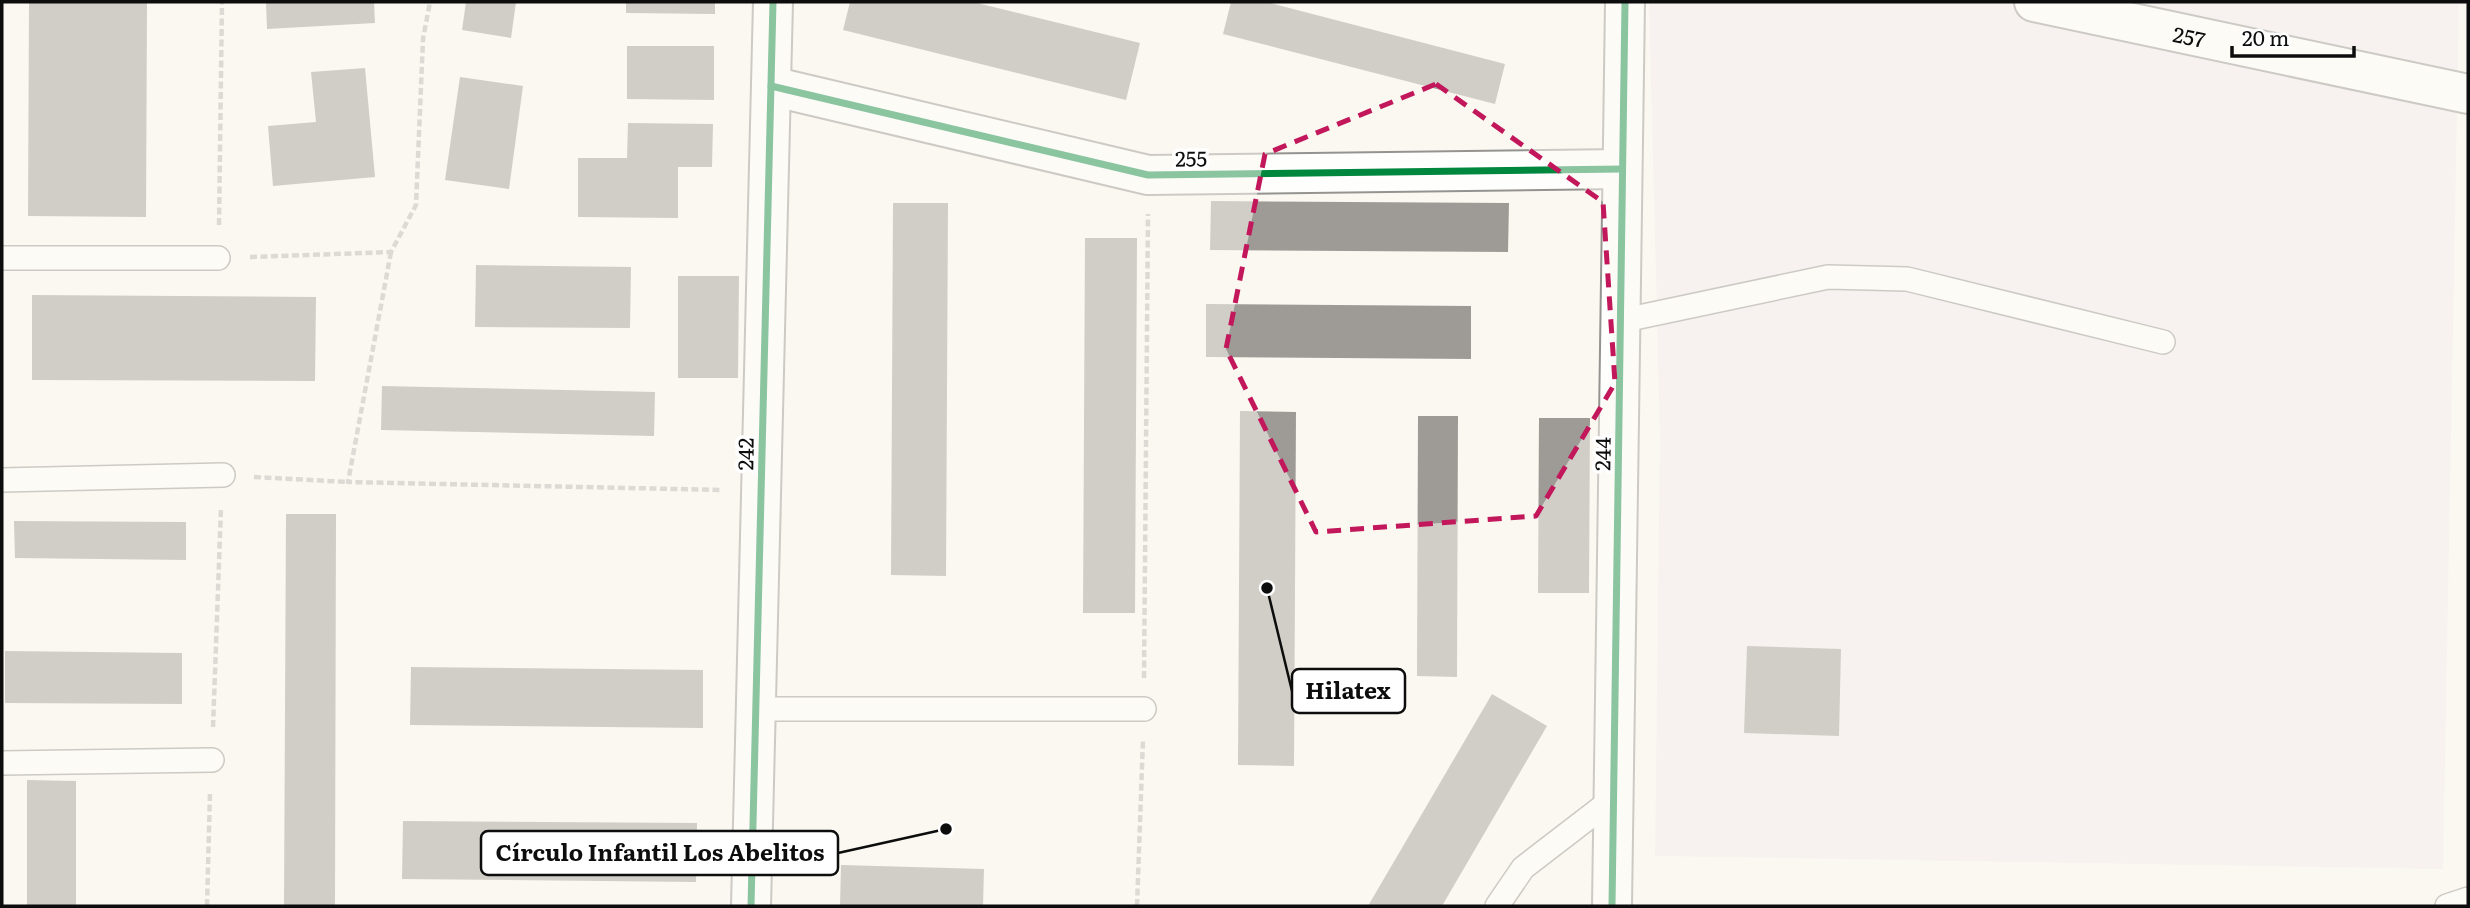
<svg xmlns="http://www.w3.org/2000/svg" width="2470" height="908" font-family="Literata,serif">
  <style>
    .industrial { fill: #f2ebee }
    .building { fill: #9e9b97 }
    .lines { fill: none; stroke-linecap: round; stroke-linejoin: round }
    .lane-casing { stroke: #949390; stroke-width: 26 }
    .street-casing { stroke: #949390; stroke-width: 42 }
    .path { stroke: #b8b7b6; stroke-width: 4.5; stroke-dasharray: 7 3.5; stroke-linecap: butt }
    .lane { stroke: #fefefd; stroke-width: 23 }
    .street { stroke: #fefefd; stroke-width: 38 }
    .cycleway-casing { stroke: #fff; stroke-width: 11 }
    .cycleway { stroke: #00873e; stroke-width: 7 }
    .marked { fill: none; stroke: #c2185b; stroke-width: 5; stroke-dasharray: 14 9; stroke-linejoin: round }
    .labels { text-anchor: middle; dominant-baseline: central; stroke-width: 7; stroke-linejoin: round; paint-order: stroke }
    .street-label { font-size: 21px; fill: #0d0d0d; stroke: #fff }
    .leader { fill: none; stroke: #0d0d0d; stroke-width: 2.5 }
    .callout-dot { fill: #0d0d0d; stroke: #fff; stroke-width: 2.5 }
    .callout { fill: #fff; stroke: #0d0d0d; stroke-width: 2.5 }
    .callout-label { font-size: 23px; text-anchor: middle; font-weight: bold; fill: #0d0d0d }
  </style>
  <rect width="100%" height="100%" fill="#fbf8f1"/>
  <path class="industrial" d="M1649 2H2459L2443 869 1655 856 1660 435Z"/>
  <g class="building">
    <path d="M29 2H147L146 217 28 216Z"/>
    <path d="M266 2H374L375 23 267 29Z"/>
    <path d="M466 2H516L511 38 462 30Z"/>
    <path d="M626 2H715V14L626 13Z"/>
    <path d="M850 2H973L1140 43 1126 100 843 30Z"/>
    <path d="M1231 2H1266L1505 64 1495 104 1223 34Z"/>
    <path d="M627 46H714V100L627 99Z"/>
    <path d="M365 68 375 177 273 186 268 126 316 122 311 72Z"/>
    <path d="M460 77 523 86 509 189 445 180Z"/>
    <path d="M628 123 713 124 712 167H678V218L578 217V158H627Z"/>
    <path d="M1211 201 1509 203 1508 252 1210 250Z"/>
    <path d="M893 203H948L946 576 891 575Z"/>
    <path d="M1085 238H1137L1135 613H1083Z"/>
    <path d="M476 265 631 267 630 328 475 327Z"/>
    <path d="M678 276H739L738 378H678Z"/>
    <path d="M32 295 316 297 315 381 32 380Z"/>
    <path d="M1206 304 1471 306V359L1206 357Z"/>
    <path d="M382 386 655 392 654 436 381 430Z"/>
    <path d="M1240 411 1296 412 1294 766 1238 765Z"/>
    <path d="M1418 416H1458L1457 677 1417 676Z"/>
    <path d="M1539 418H1590L1589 593H1538Z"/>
    <path d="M286 514H336L335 906H284Z"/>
    <path d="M14 521 186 522V560L15 558Z"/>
    <path d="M1747 646 1841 649 1839 736 1744 733Z"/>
    <path d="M5 651 182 653V704L5 703Z"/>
    <path d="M411 667 703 670V728L410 725Z"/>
    <path d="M1492 694 1547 726 1442 906H1368Z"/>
    <path d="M27 780 76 781V906H27Z"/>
    <path d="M403 821 697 823 696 882 402 879Z"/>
    <path d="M841 865 984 869 983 906H840Z"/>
  </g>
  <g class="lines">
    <g class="lane-casing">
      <g id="lane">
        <path d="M2 258H218"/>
        <path d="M1620 321 1828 277 1907 279 2163 342"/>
        <path d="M2 480 223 475"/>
        <path d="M756 709H1144"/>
        <path d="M2 763 212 760"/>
        <path d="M1497 906 1523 868 1614 798"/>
        <path d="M2447 906 2468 899"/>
      </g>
    </g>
    <g class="street-casing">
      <g id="street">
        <path id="s1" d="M2034 2 2468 94"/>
        <path d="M771 86 1148 175 1622 169"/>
        <path d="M751 906 773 2"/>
        <path d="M1612 906 1625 2"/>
      </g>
    </g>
    <g class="path">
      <path d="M219 225 222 2"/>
      <path d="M391 252 348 482 722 490"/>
      <path d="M250 257 391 252 416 205 423 39 430 2"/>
      <path d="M254 477 348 482"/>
      <path d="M1144 678 1148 214"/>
      <path d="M213 727 221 508"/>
      <path d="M207 906 210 792"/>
      <path d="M1137 906 1143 739"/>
    </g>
    <use href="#lane" class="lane"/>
    <use href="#street" class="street"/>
    <g class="cycleway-casing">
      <g id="cycleway">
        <path d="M771 86 1148 175 1622 169"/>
        <path d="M751 906 773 2"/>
        <path d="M1612 906 1625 2"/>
      </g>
    </g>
    <use href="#cycleway" class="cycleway"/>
  </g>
  <path d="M0 0H2470V908H0ZM1436 84 1603 202 1615 383 1536 516 1316 532 1226 349 1265 154Z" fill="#fbf8f1" fill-opacity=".55" fill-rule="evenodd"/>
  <path class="marked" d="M1436 84 1603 202 1615 383 1536 516 1316 532 1226 349 1265 154Z"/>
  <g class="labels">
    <g class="street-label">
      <text stroke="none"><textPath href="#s1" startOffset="159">257</textPath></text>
      <text transform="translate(1191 157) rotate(-1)">255</text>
      <text transform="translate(744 454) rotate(-89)">242</text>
      <text transform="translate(1601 454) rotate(-89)">244</text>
    </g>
  </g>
  <path class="leader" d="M1267 588L1292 691M946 829L838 853"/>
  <g class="callout-dot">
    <circle cx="1267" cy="588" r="7"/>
    <circle cx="946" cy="829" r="7"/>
  </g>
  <g class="callout">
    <rect x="1292" y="669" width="113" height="44" rx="7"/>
    <rect x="481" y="831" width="357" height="44" rx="7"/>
  </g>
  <g class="callout-label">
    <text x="1348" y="699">Hilatex</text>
    <text x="660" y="861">Círculo Infantil Los Abelitos</text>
  </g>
  <rect width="2470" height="908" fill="none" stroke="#0d0d0d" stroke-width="7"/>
  <path d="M2232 46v10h122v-10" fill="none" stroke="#0d0d0d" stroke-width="3.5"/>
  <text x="2242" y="46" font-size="21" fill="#0d0d0d" stroke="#ffffff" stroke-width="5" paint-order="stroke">20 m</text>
</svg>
